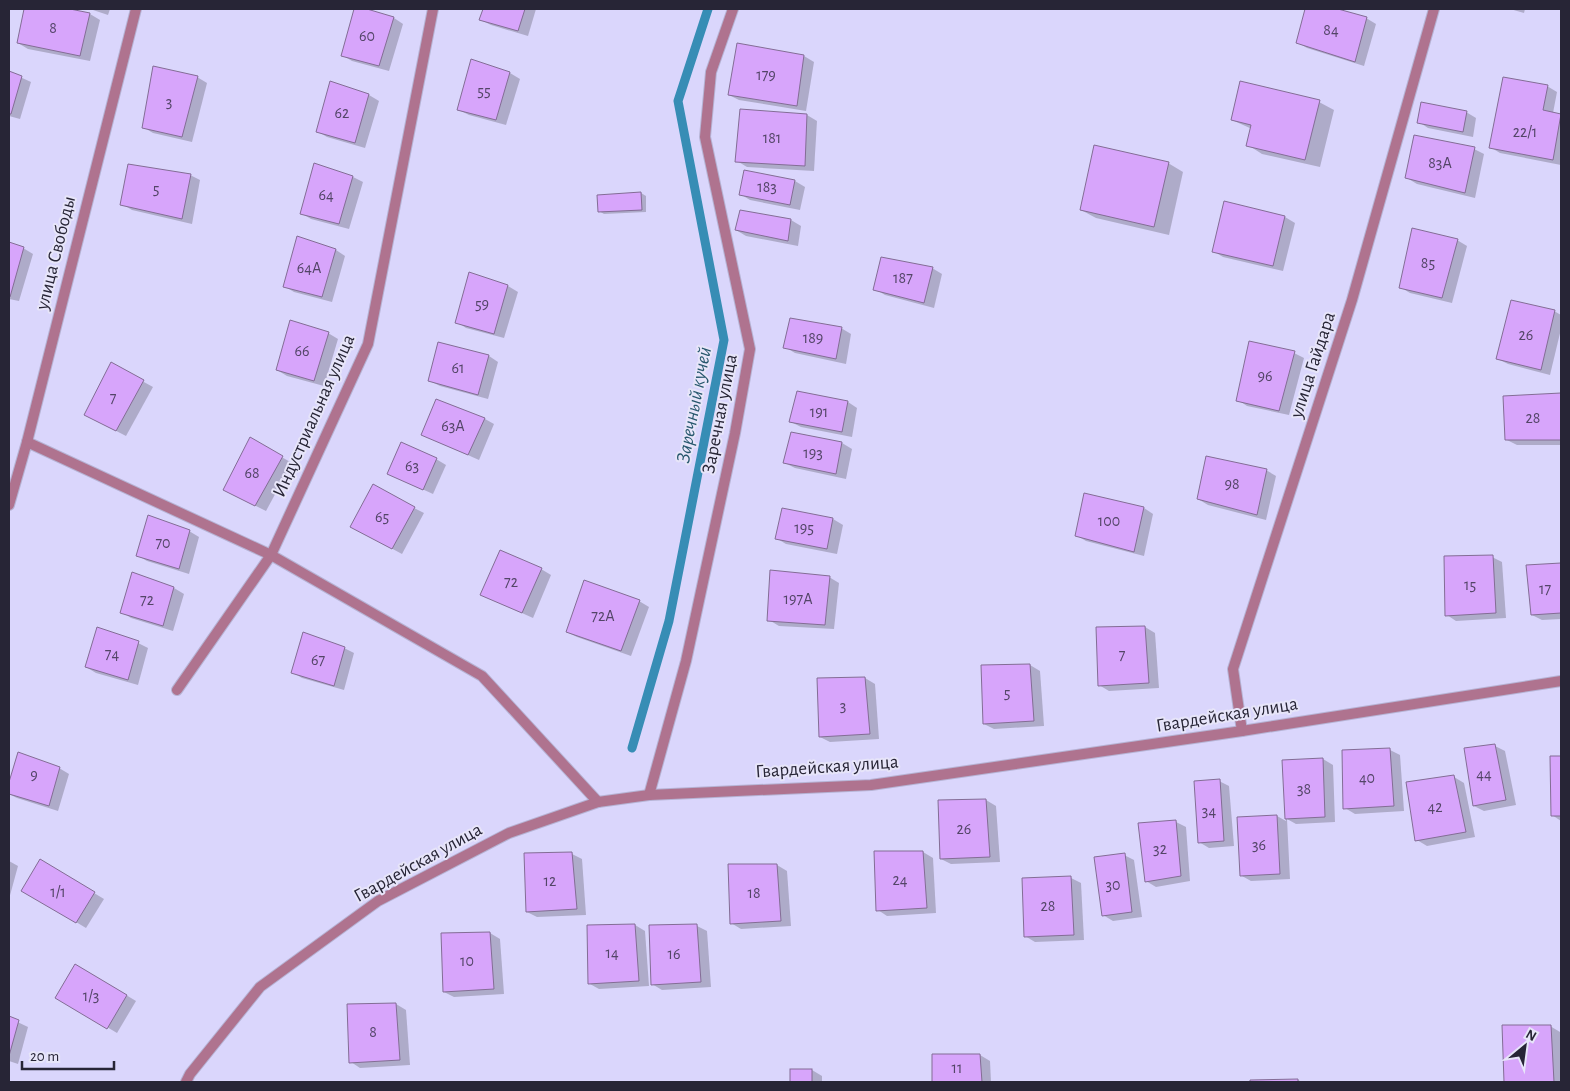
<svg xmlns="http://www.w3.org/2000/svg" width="1570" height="1091" font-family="'Alegreya Sans',sans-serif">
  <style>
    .shadow { fill: #0003 }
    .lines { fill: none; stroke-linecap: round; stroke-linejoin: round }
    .stream { stroke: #378db5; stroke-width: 9 }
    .building { fill: #d7a5fb; stroke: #836d95 }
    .street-casing { stroke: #b6b3d4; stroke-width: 12 }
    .street { stroke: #af738f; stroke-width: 10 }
    .labels { text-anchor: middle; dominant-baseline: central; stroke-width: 4; stroke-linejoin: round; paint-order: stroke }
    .number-label { font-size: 16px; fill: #534567 }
    .street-label { font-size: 19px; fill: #272536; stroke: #e7e5f9 }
    .water-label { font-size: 20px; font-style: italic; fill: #27576d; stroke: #e7e5f9 }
  </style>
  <rect width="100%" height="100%" fill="#dad6fc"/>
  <g class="shadow">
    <path d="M25 9H64L90 14 100 20 90 61 28 49 18 43Z"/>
    <path d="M90 9H110L108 15Z"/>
    <path d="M355 9H363L394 18 403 24 389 71 352 61 342 55Z"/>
    <path d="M484 9H536L528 36 491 25 481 20Z"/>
    <path d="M1306 9H1333L1366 18 1376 24 1364 66 1307 48 1297 42Z"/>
    <path d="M1510 9H1525L1524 13Z"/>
    <path d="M804 56 814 62 806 111 739 100 729 95Z"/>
    <path d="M472 61 510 73 520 79 506 125 469 115 459 110Z"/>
    <path d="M9 72 31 82 20 119 9 116Z"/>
    <path d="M197 77 207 83 192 142 153 133 143 127Z"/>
    <path d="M331 83 369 95 379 101 365 148 327 137 317 131Z"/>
    <path d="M1547 86 1557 92 1553 113 1561 115V165L1500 153 1490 147Z"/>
    <path d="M1319 102 1334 110 1320 167 1262 154 1248 145 1252 129 1232 120Z"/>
    <path d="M741 110 807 115 817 121 814 171 747 167 737 161Z"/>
    <path d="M1466 112 1476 118 1473 137 1428 128 1419 122Z"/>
    <path d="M1474 149 1484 154 1475 198 1417 184 1407 178Z"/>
    <path d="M1168 163 1183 172 1169 235 1096 218 1081 210Z"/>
    <path d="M745 171 795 181 805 187 800 210 750 200 740 194Z"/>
    <path d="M190 175 200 180 192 224 132 210 122 204Z"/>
    <path d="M353 177 363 182 349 229 311 219 301 213Z"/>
    <path d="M641 193 646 196V212L604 214 599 211Z"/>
    <path d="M1225 203 1285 217 1295 223 1283 271 1223 257 1213 251Z"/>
    <path d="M741 211 791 220 801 226 798 246 746 236 736 230Z"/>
    <path d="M1457 240 1467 246 1452 303 1410 293 1400 287Z"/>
    <path d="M9 243 23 248 33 254 19 301 9 299Z"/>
    <path d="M336 250 345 256 332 302 294 292 284 286Z"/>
    <path d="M932 268 942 274 934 308 885 295 875 289Z"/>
    <path d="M470 274 508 286 518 292 504 338 466 328 457 322Z"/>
    <path d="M1554 311 1561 315V329L1550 375 1508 364 1498 359Z"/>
    <path d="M841 328 851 334 846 364 795 353 785 347Z"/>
    <path d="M328 333 338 339 324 386 287 376 277 370Z"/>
    <path d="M1294 353 1304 358 1289 415 1247 406 1238 400Z"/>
    <path d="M489 356 498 362 488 399 440 386 430 381Z"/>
    <path d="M111 364 153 387 126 436 95 420Z"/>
    <path d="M1561 394V445H1517L1507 440 1505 397Z"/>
    <path d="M437 400 485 419 494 424 479 460 423 435Z"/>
    <path d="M848 402 857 408 852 437 801 427 791 422Z"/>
    <path d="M250 439 292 463 266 511 234 495Z"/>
    <path d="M842 443 852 449 846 479 795 468 785 463Z"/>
    <path d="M436 459 446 465 433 494 389 474Z"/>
    <path d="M1266 470 1276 476 1266 520 1208 505 1198 499Z"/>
    <path d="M414 508 424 513 402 554 361 532Z"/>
    <path d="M1144 508 1153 514 1144 556 1086 541 1076 535Z"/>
    <path d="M833 519 843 525 837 554 786 544 776 538Z"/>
    <path d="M189 531 199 537 189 574 147 561 137 555Z"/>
    <path d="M1492 557 1502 562 1506 618 1456 621 1447 615Z"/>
    <path d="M1561 564V619L1542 620 1532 615 1528 566Z"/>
    <path d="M541 569 551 575 533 618 482 595Z"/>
    <path d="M133 573 174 588 184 594 173 631 131 618 122 612Z"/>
    <path d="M829 577 839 583 834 629 779 626 769 620Z"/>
    <path d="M639 601 649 607 631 656 577 637 567 632Z"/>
    <path d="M1145 627 1155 633 1159 688 1109 691 1099 685Z"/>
    <path d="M138 643 148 648 138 685 96 673 86 667Z"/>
    <path d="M344 648 354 653 344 690 302 678 292 672Z"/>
    <path d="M1030 665 1040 671 1044 726 994 729 984 724Z"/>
    <path d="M865 678 875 684 879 739 830 742 820 737Z"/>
    <path d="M1495 746 1505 751 1516 805 1484 811 1474 806Z"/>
    <path d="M1390 750 1400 755 1404 811 1355 814 1345 808 1343 751Z"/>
    <path d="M18 754 59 768 69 774 58 811 17 798 9 794V786Z"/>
    <path d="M1561 757V821L1552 815 1551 758Z"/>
    <path d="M1323 759 1333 765 1335 822 1296 824 1287 819 1290 879 1251 881 1242 876 1277 816 1286 821 1284 762Z"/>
    <path d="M1454 777 1464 783 1475 837 1427 846 1417 840Z"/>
    <path d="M1219 781 1229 786 1234 846 1209 848 1199 842Z"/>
    <path d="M986 800 996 806 1000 862 951 864 941 859Z"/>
    <path d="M1176 822 1186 827 1190 881 1156 887 1146 881Z"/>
    <path d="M923 852 933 858 936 913 887 916 878 910Z"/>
    <path d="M572 854 582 859 586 915 537 917 527 912Z"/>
    <path d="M1124 855 1134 860 1142 917 1113 921 1103 915Z"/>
    <path d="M9 861 18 866 9 899Z"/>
    <path d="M41 861 104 899 86 928 23 890Z"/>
    <path d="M777 865 787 871 791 926 741 929 731 923Z"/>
    <path d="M1071 878 1081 883 1084 940 1035 942 1025 936Z"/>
    <path d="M635 925 645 931 649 986 599 989 590 984Z"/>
    <path d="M697 926 707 931 711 987 662 990 652 984Z"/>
    <path d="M490 933 500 939 504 994 454 997 444 992Z"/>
    <path d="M76 965 136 1001 117 1033 57 997Z"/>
    <path d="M396 1004 406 1010 410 1065 360 1068 351 1062Z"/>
    <path d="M9 1018 28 1027 18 1064 9 1061Z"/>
    <path d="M1550 1026 1560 1032 1561 1082H1505L1503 1027Z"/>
    <path d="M980 1055 990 1061 991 1082H934L933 1056Z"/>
    <path d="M791 1070H812L822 1076V1082H791Z"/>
    <path d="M1298 1080 1302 1082H1251V1081Z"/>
  </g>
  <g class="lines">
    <path class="stream" d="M632 748 669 621 724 340 678 101 708 9"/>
  </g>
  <g class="building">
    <path d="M24 9H70L90 13 80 56 17 43Z"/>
    <path d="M354 9H367L394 17 379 66 341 56Z"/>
    <path d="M483 9H525L518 31 479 20Z"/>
    <path d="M1305 9H1338L1367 17 1355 62 1296 43Z"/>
    <path d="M737 43 804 55 797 106 728 95Z"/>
    <path d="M471 59 510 72 496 120 457 110Z"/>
    <path d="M153 66 198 76 182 137 142 128Z"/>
    <path d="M9 71 22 76 11 114H9Z"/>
    <path d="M1503 77 1548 85 1543 110 1561 114 1553 160 1489 148Z"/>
    <path d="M330 81 369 94 355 143 316 132Z"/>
    <path d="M1240 81 1320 100 1305 160 1246 146 1251 125 1231 120Z"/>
    <path d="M1421 102 1467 111 1463 132 1417 123Z"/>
    <path d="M740 109 807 114 805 166 735 162Z"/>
    <path d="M1414 135 1475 147 1465 193 1405 178Z"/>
    <path d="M1094 145 1169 162 1154 227 1080 210Z"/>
    <path d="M314 163 353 176 339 224 300 214Z"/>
    <path d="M128 164 191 174 182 219 120 205Z"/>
    <path d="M744 170 795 180 790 205 739 195Z"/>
    <path d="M641 192 642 210 598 212 597 195Z"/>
    <path d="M1224 201 1285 216 1273 266 1212 252Z"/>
    <path d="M740 210 791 219 788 241 735 230Z"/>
    <path d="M1412 228 1458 239 1442 298 1399 288Z"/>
    <path d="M297 236 336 249 322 297 283 287Z"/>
    <path d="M9 242 24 247 10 297 9 296Z"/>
    <path d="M881 257 933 267 924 303 873 290Z"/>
    <path d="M469 272 508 285 494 334 455 323Z"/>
    <path d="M1511 300 1555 310 1541 370 1496 359Z"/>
    <path d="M790 318 842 327 836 359 783 348Z"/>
    <path d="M290 320 329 332 314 381 276 370Z"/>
    <path d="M1249 341 1295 351 1279 411 1236 401Z"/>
    <path d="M438 342 489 355 478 395 428 381Z"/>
    <path d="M111 362 144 380 116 431 84 415Z"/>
    <path d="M797 391 848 401 842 432 789 422Z"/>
    <path d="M1561 393V440H1505L1503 396Z"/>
    <path d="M436 399 485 418 468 455 421 435Z"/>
    <path d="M791 432 842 442 836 474 783 463Z"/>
    <path d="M250 437 283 456 255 506 223 490Z"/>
    <path d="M401 442 437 458 423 490 387 474Z"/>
    <path d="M1206 456 1267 469 1257 515 1197 499Z"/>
    <path d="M373 484 415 507 392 549 350 527Z"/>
    <path d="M1084 493 1144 507 1134 552 1075 536Z"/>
    <path d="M782 508 833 518 827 549 775 539Z"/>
    <path d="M148 515 190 530 179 569 136 556Z"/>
    <path d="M500 550 542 568 522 613 480 595Z"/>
    <path d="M1493 555 1496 613 1445 616 1444 556Z"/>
    <path d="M1561 563V613L1531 615 1526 565Z"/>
    <path d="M770 570 830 576 825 625 767 621Z"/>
    <path d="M132 572 174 587 163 626 120 613Z"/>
    <path d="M584 580 640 600 621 651 566 632Z"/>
    <path d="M1145 626 1149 683 1098 686 1096 627Z"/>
    <path d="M97 627 139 641 128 680 85 667Z"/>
    <path d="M303 632 345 647 334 686 291 673Z"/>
    <path d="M1030 664 1034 721 983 724 981 665Z"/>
    <path d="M865 677 870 734 819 737 817 678Z"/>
    <path d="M1495 744 1506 800 1473 806 1464 748Z"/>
    <path d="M1390 748 1394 806 1343 809 1342 750Z"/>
    <path d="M18 752 60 767 49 806 9 794V782Z"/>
    <path d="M1550 756H1561V816H1551Z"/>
    <path d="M1323 758 1325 817 1285 819 1282 760Z"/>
    <path d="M1454 775 1466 832 1415 841 1406 782Z"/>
    <path d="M1220 779 1224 841 1198 843 1194 781Z"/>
    <path d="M986 799 990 857 940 859 938 800Z"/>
    <path d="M1277 815 1280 874 1240 876 1237 817Z"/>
    <path d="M1176 820 1181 876 1145 882 1138 823Z"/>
    <path d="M874 851H923L927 908 876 911Z"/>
    <path d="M572 852 577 909 526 912 524 853Z"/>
    <path d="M1125 853 1132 912 1102 916 1094 857Z"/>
    <path d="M40 859 95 892 76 923 21 891Z"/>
    <path d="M728 864H777L781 921 730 924Z"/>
    <path d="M1071 876 1074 935 1024 937 1022 878Z"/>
    <path d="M635 924 639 981 588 984 587 925Z"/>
    <path d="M697 924 701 982 651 985 649 925Z"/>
    <path d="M490 932 494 989 443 992 441 933Z"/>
    <path d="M75 964 127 995 107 1029 55 998Z"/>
    <path d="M396 1003 400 1060 349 1063 347 1004Z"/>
    <path d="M9 1016 19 1020 9 1056Z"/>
    <path d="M1502 1025H1551L1554 1082H1504Z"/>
    <path d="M932 1054H980L982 1082H932Z"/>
    <rect x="790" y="1069" width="22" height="13"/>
    <path d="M1298 1079V1082H1250V1080Z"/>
  </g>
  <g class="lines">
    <g class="street-casing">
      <g id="street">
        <path d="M27 442 271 555 482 676 598 802"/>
        <path d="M9 505 27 442 136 9"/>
        <path d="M177 690 271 555 368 344 433 9"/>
        <path d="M1242 731 1233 669 1352 300 1434 9"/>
        <path d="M649 795 686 661 735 433 750 349 705 137 711 72 733 9"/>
        <path d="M186 1082 190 1074 260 987 378 901 509 833 598 802 649 795 871 785 1242 731 1561 681"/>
      </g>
    </g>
    <use href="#street" class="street"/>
  </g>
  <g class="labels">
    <g class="number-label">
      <text x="53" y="28">8</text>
      <text x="1331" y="30">84</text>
      <text x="367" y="36">60</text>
      <text x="766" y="75">179</text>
      <text x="484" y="91">55</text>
      <text x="169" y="102">3</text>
      <text x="342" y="113">62</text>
      <text x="1525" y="132">22/1</text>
      <text x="772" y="138">181</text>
      <text x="1440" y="163">83А</text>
      <text x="767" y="187">183</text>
      <text x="156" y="189">5</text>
      <text x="326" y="195">64</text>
      <text x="1428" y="263">85</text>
      <text x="309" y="268">64А</text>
      <text x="903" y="278">187</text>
      <text x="482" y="304">59</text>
      <text x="1526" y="335">26</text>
      <text x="813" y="338">189</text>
      <text x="302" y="351">66</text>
      <text x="458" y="368">61</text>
      <text x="1265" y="376">96</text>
      <text x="113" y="398">7</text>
      <text x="819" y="412">191</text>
      <text x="1533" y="418">28</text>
      <text x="453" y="426">63А</text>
      <text x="813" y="453">193</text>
      <text x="412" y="466">63</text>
      <text x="252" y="473">68</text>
      <text x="1232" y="484">98</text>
      <text x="382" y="517">65</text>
      <text x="1109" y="521">100</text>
      <text x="804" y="528">195</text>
      <text x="163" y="543">70</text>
      <text x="511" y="582">72</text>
      <text x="1470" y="585">15</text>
      <text x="1545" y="589">17</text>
      <text x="798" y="599">197А</text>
      <text x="147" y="600">72</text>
      <text x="603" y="616">72А</text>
      <text x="112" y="654">74</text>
      <text x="1122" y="655">7</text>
      <text x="318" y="660">67</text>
      <text x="1007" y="693">5</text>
      <text x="843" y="706">3</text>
      <text x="1484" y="774">44</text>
      <text x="34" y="775">9</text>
      <text x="1367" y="778">40</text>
      <text x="1304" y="789">38</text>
      <text x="1435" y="807">42</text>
      <text x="1209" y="811">34</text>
      <text x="964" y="829">26</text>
      <text x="1259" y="845">36</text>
      <text x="1160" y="849">32</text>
      <text x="900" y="880">24</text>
      <text x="550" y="881">12</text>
      <text x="1113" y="885">30</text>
      <text x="58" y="892">1/1</text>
      <text x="754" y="893">18</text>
      <text x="1048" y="906">28</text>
      <text x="612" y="953">14</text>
      <text x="674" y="954">16</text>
      <text x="467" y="961">10</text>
      <text x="91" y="996">1/3</text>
      <text x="373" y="1032">8</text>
      <text x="957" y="1068">11</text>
    </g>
    <g class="street-label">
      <text transform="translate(56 253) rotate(-76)">улица Свободы</text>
      <text transform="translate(1313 365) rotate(-72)">улица Гайдара</text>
      <text transform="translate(720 414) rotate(-79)">Заречная улица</text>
      <text transform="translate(314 416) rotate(-66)">Индустриальная улица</text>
      <text transform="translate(1227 715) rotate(-9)">Гвардейская улица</text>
      <text transform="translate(827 767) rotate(-4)">Гвардейская улица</text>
      <text transform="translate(418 863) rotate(-29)">Гвардейская улица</text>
    </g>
    <g class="water-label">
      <text transform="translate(694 405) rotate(-79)">Заречный кучей</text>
    </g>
  </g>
  <rect width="1570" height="1091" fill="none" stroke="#272536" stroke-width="20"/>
  <g transform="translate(1525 1046) rotate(29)" stroke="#e7e5f9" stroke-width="4" paint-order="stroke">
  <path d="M0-4L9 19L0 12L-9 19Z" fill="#272536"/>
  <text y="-8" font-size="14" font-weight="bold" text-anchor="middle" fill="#272536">N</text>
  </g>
  <path d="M22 1061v8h92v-8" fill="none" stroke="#272536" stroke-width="2.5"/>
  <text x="30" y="1061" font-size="15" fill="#272536" stroke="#e7e5f9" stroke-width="4" paint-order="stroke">20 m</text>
</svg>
